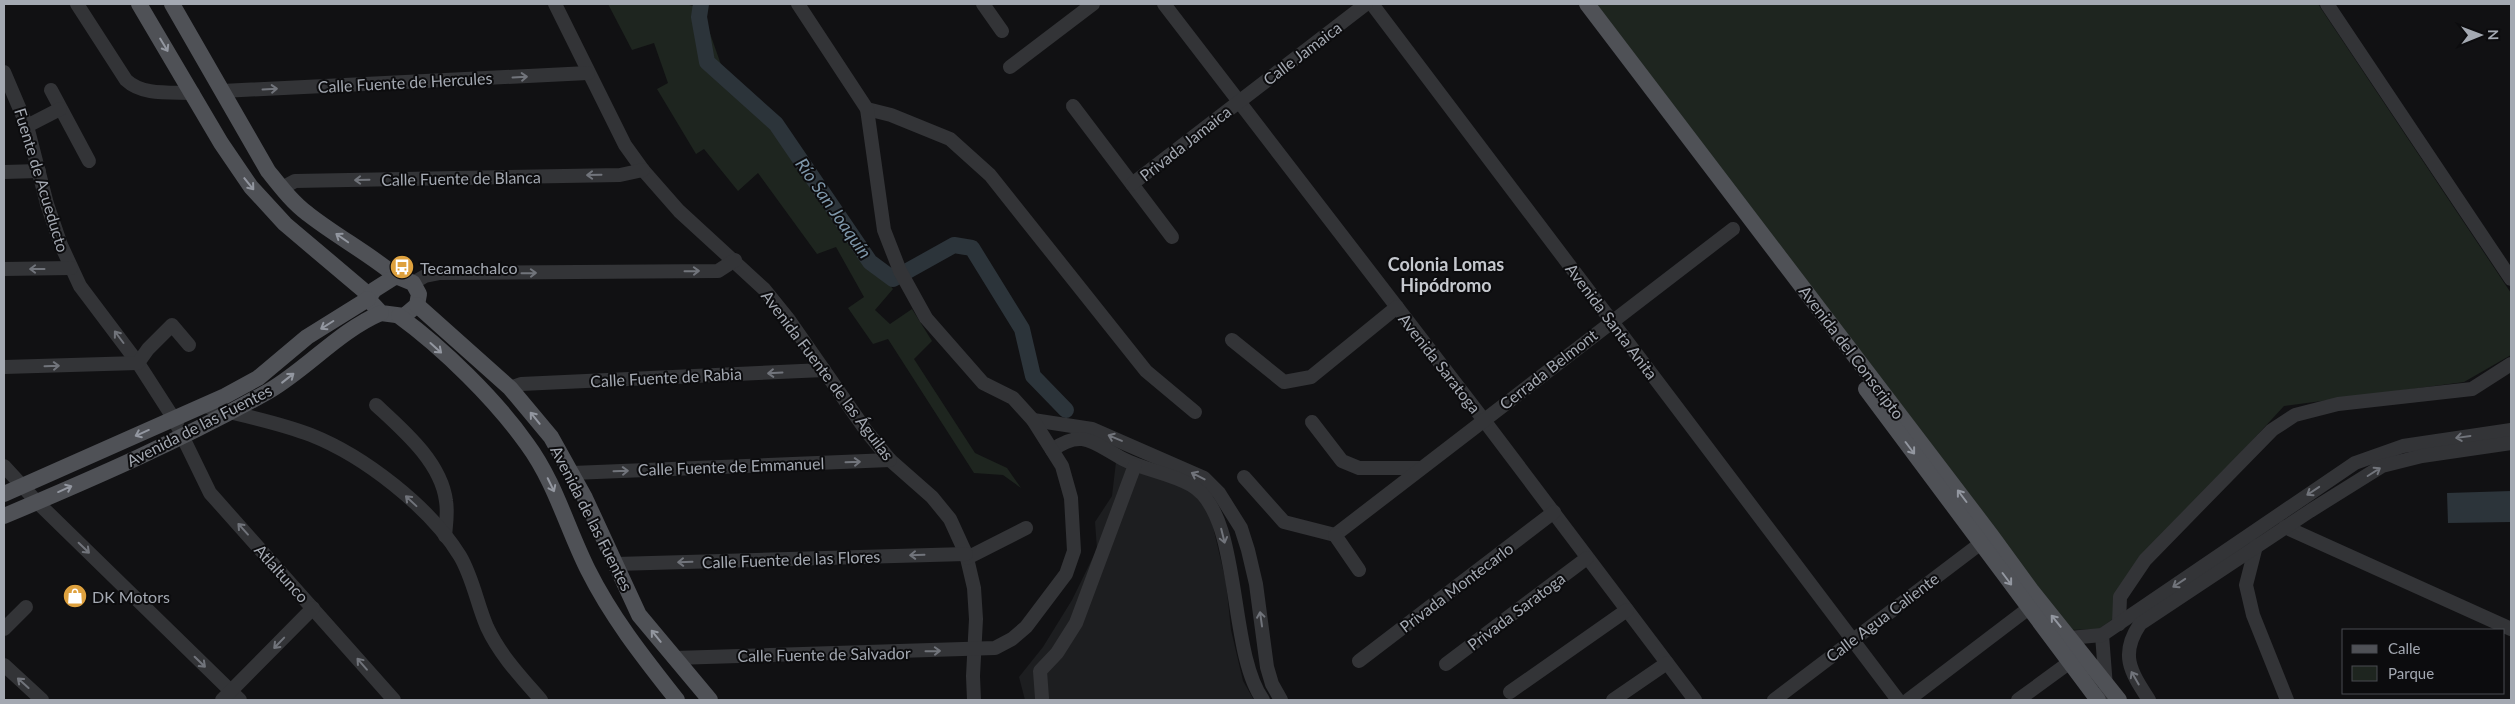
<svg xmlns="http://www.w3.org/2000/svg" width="2515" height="704" font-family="Lato,sans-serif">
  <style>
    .built { fill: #1d1e20 }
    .green { fill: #1e251f }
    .water { fill: #2c343a }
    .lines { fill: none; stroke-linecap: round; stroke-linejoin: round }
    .river { stroke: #2c343a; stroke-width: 16 }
    .minor { stroke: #333437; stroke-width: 14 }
    .major { stroke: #4f5156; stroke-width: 16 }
    .oneway { stroke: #9397a0 }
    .oneway2 { stroke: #71747b }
    .labels { text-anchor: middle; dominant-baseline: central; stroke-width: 4; stroke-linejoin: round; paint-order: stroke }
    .street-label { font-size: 16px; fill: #a4a9b2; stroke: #0c0c0e }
    .poi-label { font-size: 16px; fill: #a4a9b2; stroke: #0c0c0e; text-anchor: start }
    .water-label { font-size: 18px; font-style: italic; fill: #7e97aa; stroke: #0c0c0e }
    .neighbourhood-label { font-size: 18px; font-weight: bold; fill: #c5c8ce; stroke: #0c0c0e }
  </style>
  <rect width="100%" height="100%" fill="#111113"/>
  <path class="built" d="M1116 462 1187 486 1210 514 1226 582 1231 630 1243 681 1254 700H1025L1019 677 1043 647 1072 600 1097 549 1095 522 1112 496Z"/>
  <g class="green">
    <path d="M608 4H685L701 8 725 76 779 124 852 239 893 289 875 310 890 324 912 309 932 341 914 359 975 453 1007 468 1021 488 1003 475 974 473 888 339 873 344 848 308 864 297 836 247 817 254 758 173 738 191 704 149 696 154 657 89 668 83 654 43 632 50Z"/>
    <path d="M1592 4H2318L2511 293V355L2464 382 2284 406 2178 521 2113 619 2099 629 2069 630Z"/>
  </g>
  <path class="water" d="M2511 491V522L2448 523 2447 493Z"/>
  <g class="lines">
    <path class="river" d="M701 4 699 17 707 62 776 124 870 262 893 279 954 245 972 248 1022 329 1033 376 1066 410"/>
    <g class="minor">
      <path d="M77 4 126 80C143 96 170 92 193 93"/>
      <path d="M555 4 625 145 643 170 679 211 764 289 789 320 867 432 890 460 932 497 950 519 966 554 974 588 976 619 973 676 974 700"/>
      <path d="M983 4 1002 31"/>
      <path d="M1164 4 1483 419 1695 700"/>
      <path d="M1372 4 1898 700"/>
      <path d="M2327 4 2511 279"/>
      <path d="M1010 67 1093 4"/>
      <path d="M4 72 27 126 47 204 61 245 80 286 138 363 174 419 210 493 394 700"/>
      <path d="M51 90 89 161"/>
      <path d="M222 91 588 73"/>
      <path d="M1073 106 1172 237"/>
      <path d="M867 109 891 115 950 139 990 175 1146 371 1195 412"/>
      <path d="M27 126 60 109"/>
      <path d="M4 172 39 171"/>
      <path d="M1132 184 1366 4"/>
      <path d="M282 188 295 181 620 175 643 170"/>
      <path d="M4 269 71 268"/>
      <path d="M413 283 425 276 440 273 718 271 735 260"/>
      <path d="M1232 340 1284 382 1311 377 1397 307"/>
      <path d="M4 367 138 363 148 349 172 325 189 345"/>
      <path d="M510 388 521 384 824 370"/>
      <path d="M376 405C403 430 441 462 446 501 448 513 446 524 445 536"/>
      <path d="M205 406C240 415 278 422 311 435 364 456 430 507 460 556 473 578 477 604 487 627 500 655 521 677 541 700"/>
      <path d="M1033 420 1092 429 1204 478 1219 493 1241 528 1248 550 1256 584 1267 667 1272 684 1281 700"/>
      <path d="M1312 422 1342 461 1359 468H1421"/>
      <path d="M1052 450C1083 428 1093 443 1123 459 1144 470 1170 473 1191 485 1243 514 1227 650 1263 700"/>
      <path d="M4 466 37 502 240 700"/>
      <path d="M572 473 890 460"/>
      <path d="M1244 477 1284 522 1335 535"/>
      <path d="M2285 527 2511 629"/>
      <path d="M1335 535 1733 229"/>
      <path d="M1335 535 1359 570"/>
      <path d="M2256 546 2246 585 2253 615 2287 700"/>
      <path d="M967 558 1026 528"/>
      <path d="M616 564 966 554"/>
      <path d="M2119 624 2120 597 2145 560 2272 430 2295 415 2338 404 2472 389 2511 364"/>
      <path d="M4 629 26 607"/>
      <path d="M2102 635 2107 700"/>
      <path d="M2069 638 2102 635 2355 463 2403 446 2511 430"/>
      <path d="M674 658 995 648 1012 639 1026 627 1066 574 1074 551 1071 498 1062 466 1033 420 1013 398 983 383 926 318 900 271 884 230 867 109 798 4"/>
      <path d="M1359 661 1554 512"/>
      <path d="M1446 664 1587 558"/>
      <path d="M4 665 42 700"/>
      <path d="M1510 692 1627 610"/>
      <path d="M1042 698 1040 671 1057 653 1076 623 1135 465"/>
      <path d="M222 700 313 608"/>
      <path d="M1613 700 1667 663"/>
      <path d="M1774 700 1989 537"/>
      <path d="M1908 700 2029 608"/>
      <path d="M2018 700 2070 662"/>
      <path d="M2149 700C2131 672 2119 655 2140 624L2310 511 2382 466 2422 456 2511 443"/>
    </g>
    <g class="major">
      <path d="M139 4 221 143 251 187 285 224 369 295"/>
      <path d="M172 4 268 171C280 186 292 202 308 214 336 236 368 253 396 276"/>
      <path d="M1587 4 1991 535 2031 590 2119 700"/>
      <path d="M396 276 413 283 419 294 417 305 404 316 381 313 368 299 374 290Z"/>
      <path d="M417 305 510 388 551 437 585 498 639 615 710 700"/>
      <path d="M399 316C443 348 496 400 527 444 555 482 567 528 588 570 612 618 644 658 677 700"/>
      <path d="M1866 389 2098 700"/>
      <path d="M4 494 225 396 258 378 307 337 368 299"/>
      <path d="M4 516C94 478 184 439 269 391 308 368 339 331 381 313"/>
    </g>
  </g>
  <defs><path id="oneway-shaft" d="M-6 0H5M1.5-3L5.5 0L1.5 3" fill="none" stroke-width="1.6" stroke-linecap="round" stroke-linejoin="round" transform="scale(1.25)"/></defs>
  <g class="oneway">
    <use href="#oneway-shaft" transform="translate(164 45) rotate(59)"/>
    <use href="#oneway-shaft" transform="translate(249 184) rotate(51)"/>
    <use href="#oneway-shaft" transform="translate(342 238) rotate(-145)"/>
    <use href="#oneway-shaft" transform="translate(327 325) rotate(148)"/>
    <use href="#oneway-shaft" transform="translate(436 348) rotate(42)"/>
    <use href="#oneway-shaft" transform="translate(288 378) rotate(-38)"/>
    <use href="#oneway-shaft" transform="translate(535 418) rotate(-129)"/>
    <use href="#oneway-shaft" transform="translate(142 433) rotate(156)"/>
    <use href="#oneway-shaft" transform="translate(1910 448) rotate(53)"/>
    <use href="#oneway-shaft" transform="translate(551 485) rotate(64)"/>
    <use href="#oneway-shaft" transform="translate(65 489) rotate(-24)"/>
    <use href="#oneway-shaft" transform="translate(1962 496) rotate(-127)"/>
    <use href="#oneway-shaft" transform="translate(2007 579) rotate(53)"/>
    <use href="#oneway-shaft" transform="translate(2056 621) rotate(-129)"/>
    <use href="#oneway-shaft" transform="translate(656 636) rotate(-129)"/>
  </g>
  <g class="oneway2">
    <use href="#oneway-shaft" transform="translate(520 77) rotate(-3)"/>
    <use href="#oneway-shaft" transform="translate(270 89) rotate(-3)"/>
    <use href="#oneway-shaft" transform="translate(594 175) rotate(179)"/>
    <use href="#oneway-shaft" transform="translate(362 180) rotate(179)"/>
    <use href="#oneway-shaft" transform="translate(37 269) rotate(180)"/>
    <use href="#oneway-shaft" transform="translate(692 271) rotate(-1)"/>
    <use href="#oneway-shaft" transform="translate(529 273) rotate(-1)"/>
    <use href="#oneway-shaft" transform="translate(119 337) rotate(-127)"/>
    <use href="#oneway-shaft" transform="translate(52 366) rotate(-2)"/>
    <use href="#oneway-shaft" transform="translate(775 373) rotate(177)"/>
    <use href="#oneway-shaft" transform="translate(2463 437) rotate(172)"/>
    <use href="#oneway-shaft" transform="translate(1115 438) rotate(-157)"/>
    <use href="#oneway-shaft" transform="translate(853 462) rotate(-2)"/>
    <use href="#oneway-shaft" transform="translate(621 471) rotate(-2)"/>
    <use href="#oneway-shaft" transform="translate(2374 472) rotate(-32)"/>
    <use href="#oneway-shaft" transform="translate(1198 476) rotate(-153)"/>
    <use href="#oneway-shaft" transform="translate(2313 491) rotate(146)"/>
    <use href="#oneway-shaft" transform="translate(411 501) rotate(-137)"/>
    <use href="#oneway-shaft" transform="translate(243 529) rotate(-132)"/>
    <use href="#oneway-shaft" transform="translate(1223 536) rotate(76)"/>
    <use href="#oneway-shaft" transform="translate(84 548) rotate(44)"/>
    <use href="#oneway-shaft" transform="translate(917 555) rotate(178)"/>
    <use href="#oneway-shaft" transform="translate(685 562) rotate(178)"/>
    <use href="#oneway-shaft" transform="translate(2179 583) rotate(146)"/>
    <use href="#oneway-shaft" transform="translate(1261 619) rotate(-98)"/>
    <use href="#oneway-shaft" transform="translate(279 643) rotate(134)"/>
    <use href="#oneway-shaft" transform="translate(933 651) rotate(-1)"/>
    <use href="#oneway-shaft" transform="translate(200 662) rotate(44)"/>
    <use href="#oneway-shaft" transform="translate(362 664) rotate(-131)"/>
    <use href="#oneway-shaft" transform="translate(2135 678) rotate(-120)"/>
    <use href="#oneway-shaft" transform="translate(23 683) rotate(-138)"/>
  </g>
  <defs>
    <g id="bus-disc" transform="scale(1.25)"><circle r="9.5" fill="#dea13e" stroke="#0c0c0e"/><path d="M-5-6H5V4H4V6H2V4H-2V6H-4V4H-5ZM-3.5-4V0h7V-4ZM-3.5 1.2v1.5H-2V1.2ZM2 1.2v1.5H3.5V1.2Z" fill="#fff"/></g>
    <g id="shop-disc" transform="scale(1.25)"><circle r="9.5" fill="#dea13e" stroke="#0c0c0e"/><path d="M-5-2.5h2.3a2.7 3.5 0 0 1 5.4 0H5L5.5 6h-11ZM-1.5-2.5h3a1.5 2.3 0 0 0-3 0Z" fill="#fff"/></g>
  </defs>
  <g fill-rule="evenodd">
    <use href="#bus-disc" x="402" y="267"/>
    <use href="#shop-disc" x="75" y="596"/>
  </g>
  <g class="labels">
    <g class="street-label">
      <text transform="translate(1302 53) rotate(-37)">Calle Jamaica</text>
      <text transform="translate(405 82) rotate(-3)">Calle Fuente de Hercules</text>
      <text transform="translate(1185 143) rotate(-38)">Privada Jamaica</text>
      <text transform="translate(461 178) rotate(-1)">Calle Fuente de Blanca</text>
      <text transform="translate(42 180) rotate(73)">Fuente de Acueducto</text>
      <text transform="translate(1612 321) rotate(53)">Avenida Santa Anita</text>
      <text transform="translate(1852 352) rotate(53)">Avenida del Conscripto</text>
      <text transform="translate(1440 363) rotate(52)">Avenida Saratoga</text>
      <text transform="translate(1548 369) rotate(-38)">Cerrada Belmont</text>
      <text transform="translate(828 375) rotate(53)">Avenida Fuente de las Águilas</text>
      <text transform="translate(666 377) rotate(-3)">Calle Fuente de Rabia</text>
      <text transform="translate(199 425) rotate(-27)">Avenida de las Fuentes</text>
      <text transform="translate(731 466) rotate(-2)">Calle Fuente de Emmanuel</text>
      <text transform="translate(592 518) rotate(63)">Avenida de las Fuentes</text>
      <text transform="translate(791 559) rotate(-2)">Calle Fuente de las Flores</text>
      <text transform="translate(282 573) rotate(48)">Atlaltunco</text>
      <text transform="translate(1456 587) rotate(-37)">Privada Montecarlo</text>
      <text transform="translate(1516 611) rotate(-37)">Privada Saratoga</text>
      <text transform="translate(1882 617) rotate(-37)">Calle Agua Caliente</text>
      <text transform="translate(824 654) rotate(-1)">Calle Fuente de Salvador</text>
    </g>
    <g class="poi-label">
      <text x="420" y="267">Tecamachalco</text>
      <text x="92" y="596">DK Motors</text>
    </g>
    <g class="water-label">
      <text transform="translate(834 208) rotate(55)">Río San Joaquín</text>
    </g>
    <g class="neighbourhood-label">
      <text x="1446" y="264">Colonia Lomas<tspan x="1446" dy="21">Hipódromo</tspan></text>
    </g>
  </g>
  <rect width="2515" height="704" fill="none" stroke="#a4a9b2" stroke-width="10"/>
  <rect x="2342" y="629" width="162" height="65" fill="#0c0c0e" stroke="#494b50"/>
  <rect x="2352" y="645" width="25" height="8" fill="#4f5156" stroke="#494b50"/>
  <text x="2388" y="654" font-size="15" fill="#a4a9b2">Calle</text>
  <rect x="2352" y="666" width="25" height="15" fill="#1e251f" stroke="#494b50"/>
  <text x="2388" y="679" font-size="15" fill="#a4a9b2">Parque</text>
  <g transform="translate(2480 35) rotate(89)" stroke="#0c0c0e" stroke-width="4" paint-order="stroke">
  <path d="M0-4L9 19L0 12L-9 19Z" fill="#a4a9b2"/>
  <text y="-8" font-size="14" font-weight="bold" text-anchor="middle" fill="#a4a9b2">N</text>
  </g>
</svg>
